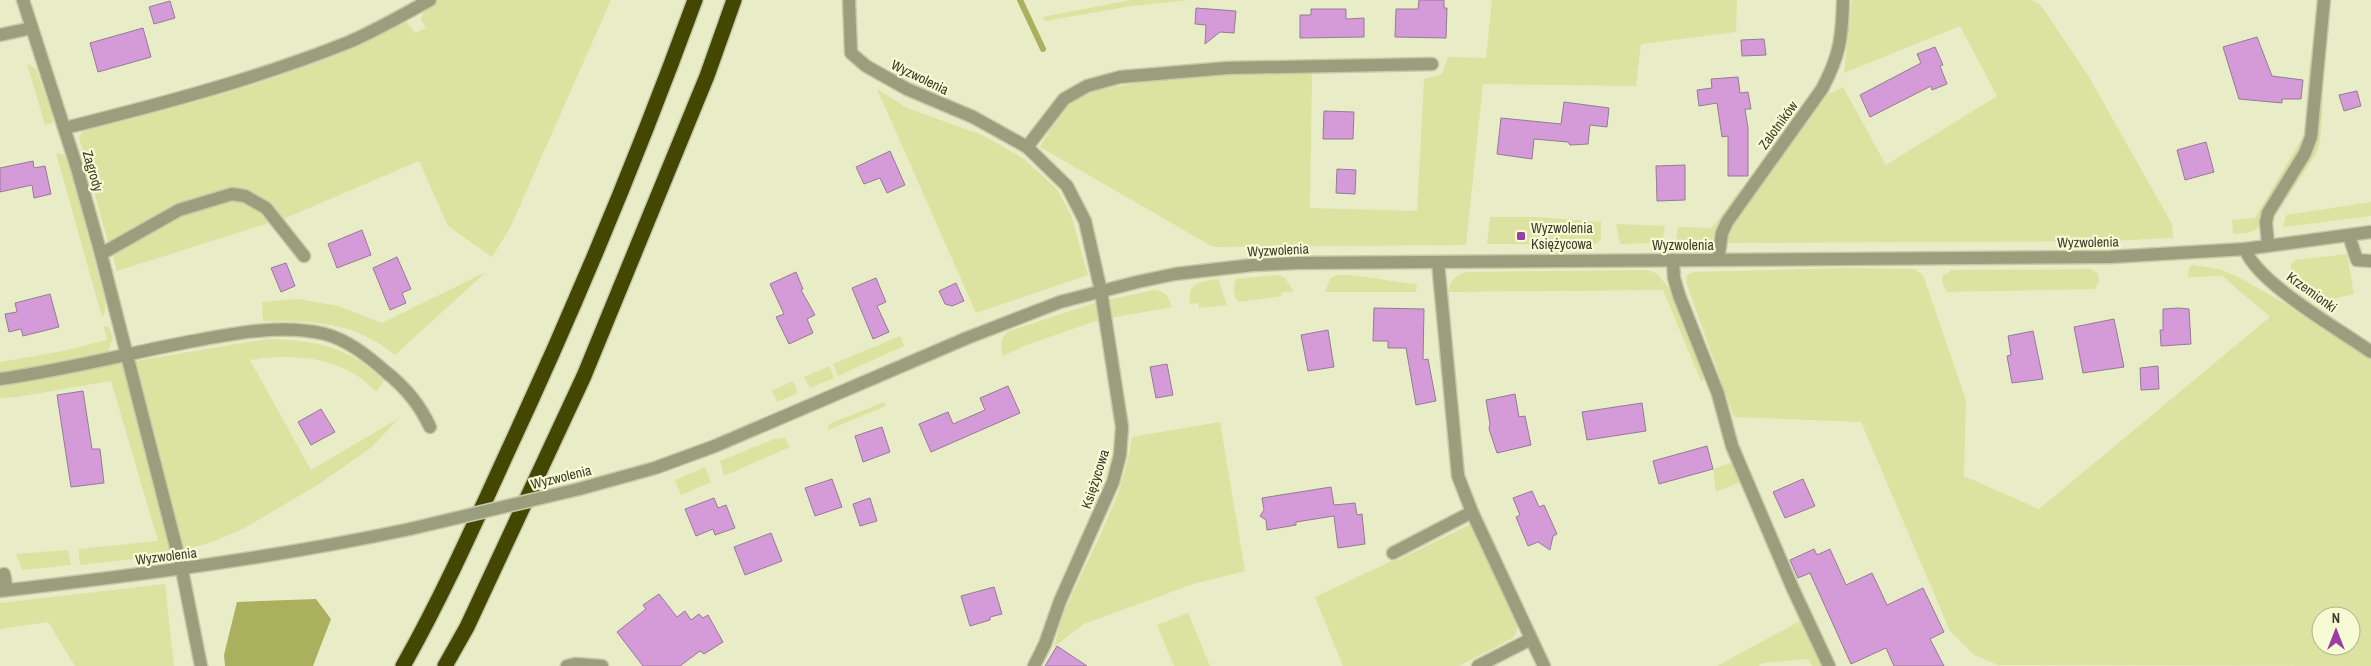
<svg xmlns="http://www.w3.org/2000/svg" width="2371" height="666" font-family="'Archivo Narrow',sans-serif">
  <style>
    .green { fill: #dce2a0; fill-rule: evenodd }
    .water { fill: #aab05e }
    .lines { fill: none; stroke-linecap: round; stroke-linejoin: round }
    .stream { stroke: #aab05e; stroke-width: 6 }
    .building { fill: #d59bd8; stroke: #947b95 }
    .minor-casing { stroke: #c6caa8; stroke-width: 15 }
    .highway-casing { stroke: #c6caa8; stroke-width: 18 }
    .minor { stroke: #9a9e7c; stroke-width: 12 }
    .highway { stroke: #444701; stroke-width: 15 }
    .minor-bridge-casing { stroke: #c6caa8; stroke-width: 15; stroke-linecap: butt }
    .minor-bridge { stroke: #9a9e7c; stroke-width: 12 }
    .poi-dot { fill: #9d3ca3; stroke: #f6fbd4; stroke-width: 2 }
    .labels { text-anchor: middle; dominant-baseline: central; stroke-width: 4.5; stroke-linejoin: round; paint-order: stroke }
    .street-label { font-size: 14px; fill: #3a3c2d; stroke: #f6fbd4 }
    .poi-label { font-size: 14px; fill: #3a3c2d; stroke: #f6fbd4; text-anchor: start }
  </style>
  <rect width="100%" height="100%" fill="#e9edc7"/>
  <g class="green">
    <path d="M439 0H611L510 228 492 257 448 226 419 161 281 220 254 195 181 205 108 242 79 137 83 131C175 107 268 85 356 47 372 40 387 30 403 22H407L415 33 426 28 421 19 425 8Z"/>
    <path d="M1131 0H1190L1132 6 1045 21 1042 17Z"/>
    <path d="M1492 0H1737L1736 32 1641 44 1636 86 1483 84 1466 245 1213 247 1040 147C1049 132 1057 115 1071 103 1102 76 1263 73 1311 72L1312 77 1310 208 1417 211 1424 79 1442 74 1448 57 1486 58Z"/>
    <path d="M1852 0H2031L2040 4 2089 77 2172 224 2173 238 2112 241 1728 243 1730 231 1735 222 1827 95 1843 87 1886 165 1997 96 1960 26 1844 73Z"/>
    <path d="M2310 60 2313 62 2306 134C2297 161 2277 183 2264 208 2261 215 2261 224 2256 229 2251 234 2240 233 2233 234L2232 220 2255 218 2304 135Z"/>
    <path d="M27 63 36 69 52 115 53 123 45 125Z"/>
    <path d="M2324 88 2320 142 2316 154 2274 218 2316 144Z"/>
    <path d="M877 89 907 108 982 135 1024 159 1057 189 1071 215 1088 275 976 313Z"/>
    <path d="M56 153 64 155 68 160 105 301V312L102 317Z"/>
    <path d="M1741 188 1742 191 1720 220 1711 243H1676L1678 227 1712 228Z"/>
    <path d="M236 199 257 207 272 222 117 271 113 257 116 251 191 211Z"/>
    <path d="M2371 202V216L2283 227 2286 215Z"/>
    <path d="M1490 217H1538L1601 222V240L1596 244H1487Z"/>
    <path d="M1616 224 1665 226 1662 243 1620 244Z"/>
    <path d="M2347 254 2354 294 2325 301C2313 293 2288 282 2291 265L2295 260Z"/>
    <path d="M2192 265 2220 269 2240 278 2284 303 2371 360V666L1998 665 1974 655 1950 631 1861 422 1734 417 1686 282 1687 275 1694 272 1845 268 1915 269 1923 275 1966 400 1964 476 2039 509 2270 317 2222 276 2188 277 2189 268ZM2321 616H2351V646H2321Z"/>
    <path d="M2091 269 2098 274 2099 282 2095 289 1947 292 1943 284 1942 276 1952 270Z"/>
    <path d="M1647 270 1656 273 1669 288 1704 376 1702 383 1663 290 1448 292C1450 280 1455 276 1466 272Z"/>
    <path d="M486 272 395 355C387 349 378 342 369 338 338 321 298 321 263 321L262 302 298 299 338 306 382 323Z"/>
    <path d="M1276 275 1285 278 1294 292H1281L1282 296 1239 302C1232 296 1234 287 1236 279Z"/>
    <path d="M1336 275C1366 274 1387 282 1417 284L1416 292H1325L1330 279Z"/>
    <path d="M1218 279 1227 305 1199 308 1198 303 1190 304C1187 282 1200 282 1218 279Z"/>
    <path d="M1153 290C1166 291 1168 296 1172 307L1111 318 1108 300Z"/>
    <path d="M1095 303 1102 319 1026 345 1003 356C1001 345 999 339 1009 331Z"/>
    <path d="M104 326 109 327 113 338 109 350 100 355 0 374V362L63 351 107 340Z"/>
    <path d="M900 336 904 346 838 376 833 364Z"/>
    <path d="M267 339C314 340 349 346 384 381L376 392C345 357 294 353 250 360L311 470 399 418 372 447 319 484 243 529 207 544 151 557 80 565 78 549 158 541 111 381 17 397 0 398V384Z"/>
    <path d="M829 366 834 378 810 388 804 377Z"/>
    <path d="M793 381 798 393 777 402 772 391Z"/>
    <path d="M884 402 886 406 828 430 829 424Z"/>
    <path d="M1220 422 1245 571 1193 584 1084 624 1054 647C1058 633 1061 617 1068 604 1092 549 1124 497 1132 437Z"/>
    <path d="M785 438 790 447 724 476 720 461 774 439Z"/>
    <path d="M1733 462 1740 482 1716 492 1713 469Z"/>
    <path d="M705 467 711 482 681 495 675 480Z"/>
    <path d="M1469 525 1472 526 1517 623V631L1513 638 1459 666H1343L1315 597 1394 560 1396 561Z"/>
    <path d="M68 550 71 565 22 570 16 554Z"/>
    <path d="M165 584 174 666H75L48 622 0 629V603Z"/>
    <path d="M1188 613 1210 666H1174L1157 625Z"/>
    <path d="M1800 621 1822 666H1812L1808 659 1763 663 1758 666H1717Z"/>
  </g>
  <path class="water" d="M316 599 331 619 313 666H225L224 655 237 602Z"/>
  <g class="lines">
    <path class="stream" d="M1020 0 1043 49"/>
  </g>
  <g class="building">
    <path d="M1419 0H1444V8H1447L1446 38 1395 37 1396 9H1418Z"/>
    <path d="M170 1 175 18 154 24 149 7Z"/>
    <path d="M1196 8 1236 11 1234 33 1220 32 1205 44 1206 25 1195 24Z"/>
    <path d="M1311 9H1346V19L1364 18V37L1300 38V15H1311Z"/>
    <path d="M143 28 151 57 98 72 90 43Z"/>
    <path d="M2257 37 2272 76 2303 80 2301 99H2282V103L2239 99 2223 47Z"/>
    <path d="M1764 39 1766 55 1742 56 1741 40Z"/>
    <path d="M1935 47 1943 65 1940 66 1947 84 1932 90 1931 86 1870 117 1860 95 1921 63 1917 54Z"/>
    <path d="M1738 77 1740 93 1748 92 1751 109H1745L1748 128V176H1728V136L1722 137 1717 103 1699 106 1697 90 1712 88 1711 79Z"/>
    <path d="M2357 91 2361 106 2344 111 2339 95Z"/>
    <path d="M1564 102 1609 108 1607 127 1590 125 1588 144 1570 145 1568 142 1534 139 1532 159 1497 154 1501 118 1561 124Z"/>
    <path d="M1324 111 1354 112 1353 139H1323Z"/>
    <path d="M2206 142 2214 172 2185 180 2177 150Z"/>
    <path d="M890 151 905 185 887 193 880 178 864 184 856 167Z"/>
    <path d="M33 161 34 168 45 166 51 194 34 198 32 185 0 192V168Z"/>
    <path d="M1685 165V200L1657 201 1656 166Z"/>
    <path d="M1337 169 1356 170 1355 194 1336 193Z"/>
    <path d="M362 230 371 255 337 268 328 244Z"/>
    <path d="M397 257 411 289 402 293 406 303 390 310 373 268Z"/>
    <path d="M286 263 295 286 281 292 271 268Z"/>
    <path d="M796 272 803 289 801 290 815 315 807 319 813 333 789 344 776 317 784 314 770 284Z"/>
    <path d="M876 278 886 302 877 306 889 332 873 339 852 288Z"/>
    <path d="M956 283 964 301 952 306 945 304 939 291Z"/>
    <path d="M50 294 59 327 23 336 21 329 9 332 5 314 17 312 15 303Z"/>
    <path d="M1374 308 1424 309 1423 360 1428 359 1436 401 1416 405 1406 348H1388V341H1373Z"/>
    <path d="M2179 308 2189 309 2191 344 2161 346 2160 330H2163V309Z"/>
    <path d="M2114 319 2124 367 2083 373 2074 327Z"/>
    <path d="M1328 330 1334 367 1308 371 1301 335Z"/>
    <path d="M2033 331 2043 379 2012 383 2007 356 2011 355 2008 336Z"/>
    <path d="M1167 364 1173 395 1156 398 1150 367Z"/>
    <path d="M2158 366 2159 389 2141 390 2140 368Z"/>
    <path d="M1008 386 1020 413 931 452 919 424 948 412 953 424 985 410 980 398Z"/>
    <path d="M83 391 92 449H100L104 483 71 487 57 395Z"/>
    <path d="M1515 394 1519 417 1525 416 1531 445 1497 453 1489 429 1490 424 1486 400Z"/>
    <path d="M1642 403 1646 431 1587 440 1582 412Z"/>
    <path d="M321 409 335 432 311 445 298 422Z"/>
    <path d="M882 427 890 452 863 462 855 436Z"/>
    <path d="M1707 446 1713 469 1659 484 1653 461Z"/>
    <path d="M832 479 842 507 815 516 805 488Z"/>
    <path d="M1803 479 1815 506 1785 518 1773 492Z"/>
    <path d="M1331 487 1334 505 1355 503 1357 515 1362 514 1365 544 1338 548 1334 516 1296 522V525L1267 530 1266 520 1260 516 1264 510 1262 498Z"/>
    <path d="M1532 491 1539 507 1544 505 1557 534 1553 536 1550 550 1538 542 1528 546 1516 517 1520 515 1513 498Z"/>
    <path d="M714 498 718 508 726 505 735 528 715 535 713 529 696 536 685 509Z"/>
    <path d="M870 498 877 521 860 526 853 504Z"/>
    <path d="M771 533 782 561 745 575 734 547Z"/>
    <path d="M1814 549 1817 555 1830 549 1846 585 1872 573 1887 605 1923 588 1944 632 1930 639 1944 666H1894L1886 648 1851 664 1810 573 1798 578 1790 560Z"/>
    <path d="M994 587 1002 614 990 617V620L970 626 961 596Z"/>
    <path d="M659 594 677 617 685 611 691 620 699 614 703 618 708 615 723 642 704 654 700 651 680 666H643L617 632 646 609 643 605Z"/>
    <path d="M1057 646 1087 666H1045Z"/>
  </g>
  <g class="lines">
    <g class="minor-casing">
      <g id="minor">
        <path d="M23 0 77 168 101 254 182 570 201 666"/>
        <path d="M849 0 851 53 866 66 907 89 973 117 1027 147 1067 186 1085 221 1101 291 1122 427 1120 455 1113 482 1060 601 1045 644 1034 666"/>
        <path d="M0 35 32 28"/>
        <path d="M65 128C161 104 257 79 349 42 377 30 404 14 430 0"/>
        <path d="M1027 147 1064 99 1087 86 1120 77 1227 68 1432 64"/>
        <path d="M2349 236 2357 260 2371 261"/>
        <path d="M2268 245 2266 222 2268 213 2305 153 2311 137 2324 0"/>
        <path d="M2245 249C2258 284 2339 329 2371 352"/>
        <path d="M101 254 179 210 232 194 245 196 266 208 304 256"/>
        <path d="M1673 260 1674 278 1679 295 1718 394 1732 446 1793 589 1829 666"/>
        <path d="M1718 260 1722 233 1727 222 1822 89C1840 55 1842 38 1843 0"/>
        <path d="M1438 262 1458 476 1472 512 1544 666"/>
        <path d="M0 379C65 370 129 353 193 341 237 333 281 324 325 334 348 340 369 357 386 372 405 387 420 405 430 427"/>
        <path d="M579 489 655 468 715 446 967 338 1060 302 1137 282 1175 274 1253 265 1297 263 2110 257 2245 249 2371 232"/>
        <path d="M1393 553 1472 512"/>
        <path d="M4 574 7 590"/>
        <path d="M0 591C138 575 274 558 410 529"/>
        <path d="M567 666 575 664 602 666"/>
        <path d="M1478 666 1531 639"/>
      </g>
    </g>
    <g class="highway-casing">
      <g id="highway">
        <path d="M403 666C442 597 474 525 507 453 576 305 639 153 695 0"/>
        <path d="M445 666 467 627 584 376 707 76 734 0"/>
      </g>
    </g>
    <use href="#minor" class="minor"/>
    <use href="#highway" class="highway"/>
    <g class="minor-bridge-casing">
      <path id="minor-bridge" d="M410 529 579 489"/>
    </g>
    <use href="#minor-bridge" class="minor-bridge"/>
  </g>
  <rect class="poi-dot" x="1516" y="231" width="10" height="10" rx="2.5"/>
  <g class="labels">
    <g class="street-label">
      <text transform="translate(920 77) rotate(26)">Wyzwolenia</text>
      <text transform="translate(1778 125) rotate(-54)">Zalotników</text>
      <text transform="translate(93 171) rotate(74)">Zagrody</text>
      <text transform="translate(2088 242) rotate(-1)">Wyzwolenia</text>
      <text x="1683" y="245">Wyzwolenia</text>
      <text transform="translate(1278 250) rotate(-3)">Wyzwolenia</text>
      <text transform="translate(2312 292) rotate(36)">Krzemionki</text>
      <text transform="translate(561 477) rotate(-14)">Wyzwolenia</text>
      <text transform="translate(1095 479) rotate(-72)">Księżycowa</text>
      <text transform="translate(166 556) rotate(-7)">Wyzwolenia</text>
    </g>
    <g class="poi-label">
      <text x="1531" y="228">Wyzwolenia<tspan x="1531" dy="16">Księżycowa</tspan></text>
    </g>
  </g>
  <g transform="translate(2336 631)"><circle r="24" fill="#f6fbd4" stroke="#abaf91"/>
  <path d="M0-4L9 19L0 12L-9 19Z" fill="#9d3ca3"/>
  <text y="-8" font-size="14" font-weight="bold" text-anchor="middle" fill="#3a3c2d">N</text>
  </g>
</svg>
